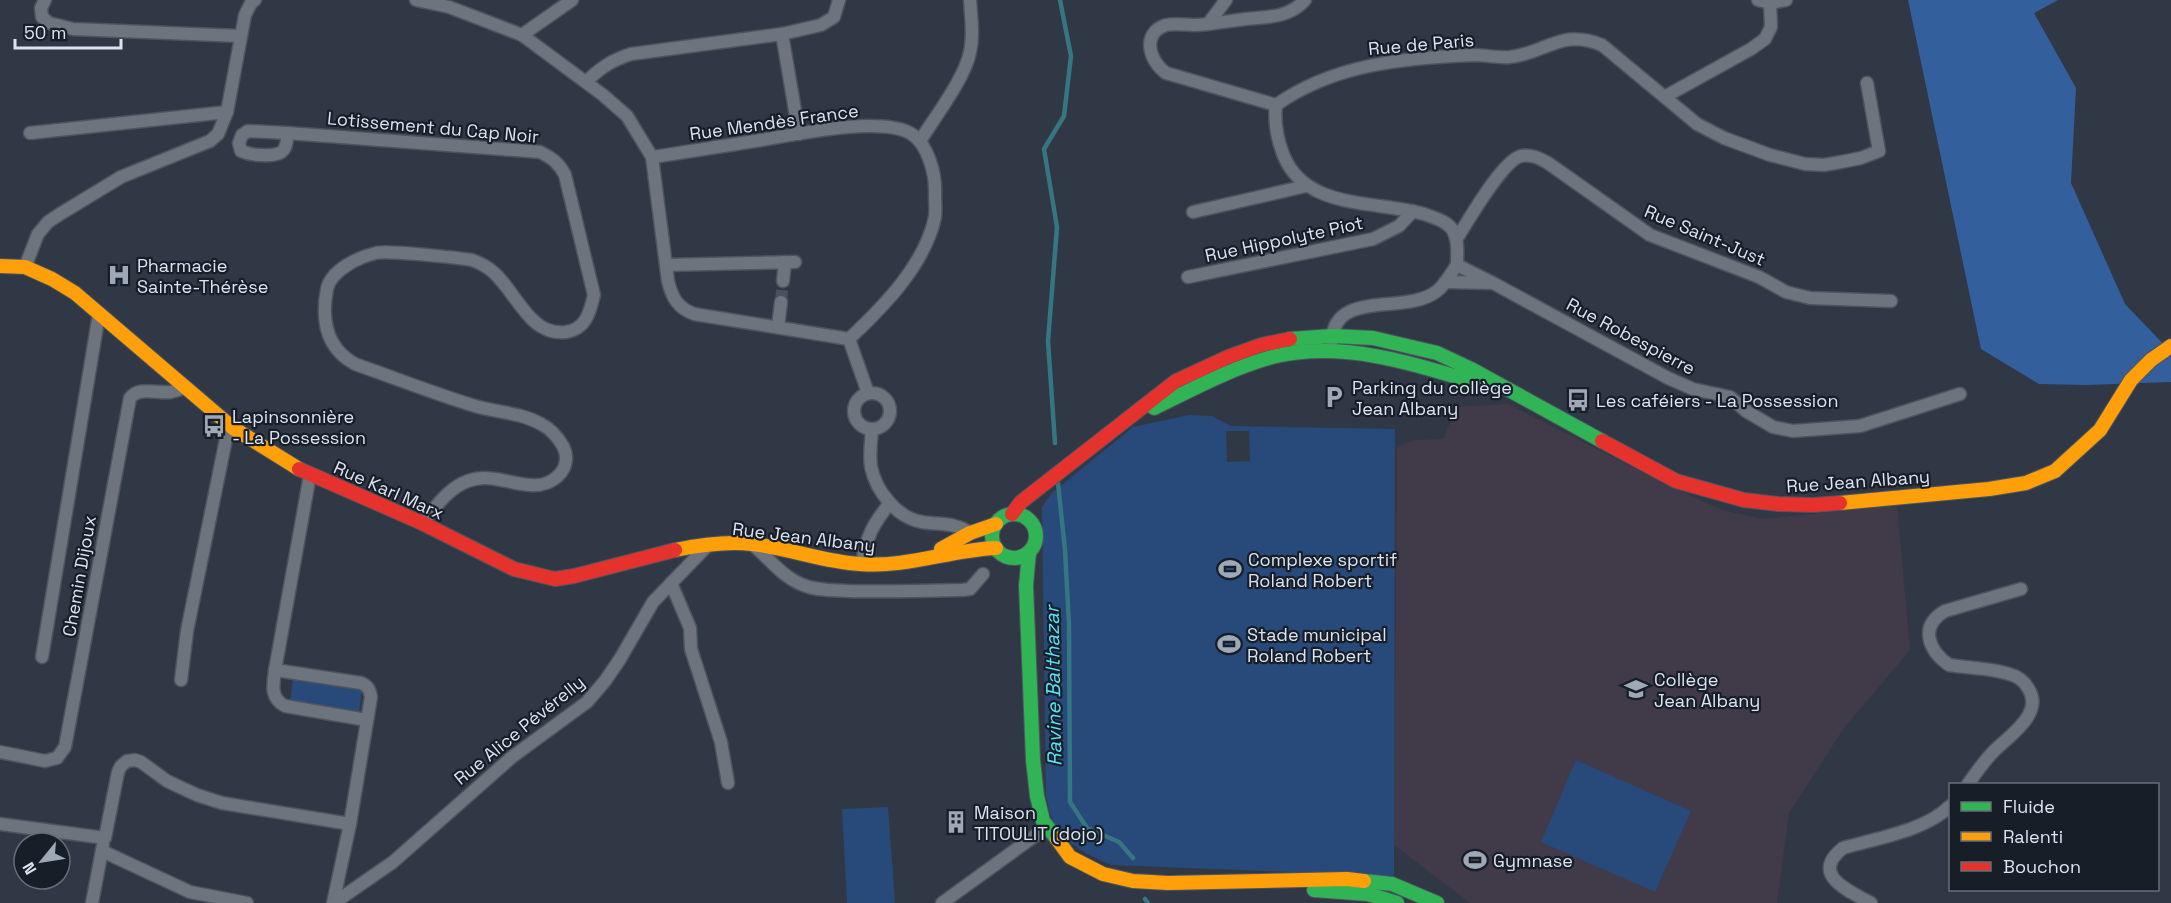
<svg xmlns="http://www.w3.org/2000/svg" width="2171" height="903" font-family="'Space Grotesk',sans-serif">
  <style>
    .education { fill: #403a49 }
    .green { fill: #274a7b; fill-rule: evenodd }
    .forest { fill: #335f9c }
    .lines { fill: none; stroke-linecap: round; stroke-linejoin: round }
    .stream { stroke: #357682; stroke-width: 4.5 }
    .street-tunnel { stroke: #4a525f; stroke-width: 12; stroke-dasharray: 12 6; stroke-linecap: butt }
    .street-casing { stroke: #4c545e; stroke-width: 15 }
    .fast-casing { stroke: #4c545e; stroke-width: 16 }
    .slow-casing { stroke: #4c545e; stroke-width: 16 }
    .jam-casing { stroke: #4c545e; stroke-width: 16 }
    .street { stroke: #6d747e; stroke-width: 12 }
    .fast { stroke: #30b455; stroke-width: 14 }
    .slow { stroke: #ff9f0a; stroke-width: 14 }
    .jam { stroke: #e5322d; stroke-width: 14 }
    .labels { text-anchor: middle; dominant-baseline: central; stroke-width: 4.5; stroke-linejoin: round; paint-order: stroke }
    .street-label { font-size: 18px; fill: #dbe4f3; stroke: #171e28 }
    .poi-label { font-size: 18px; fill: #dbe4f3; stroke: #171e28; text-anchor: start }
    .water-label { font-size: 20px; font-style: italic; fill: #58e2f8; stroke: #171e28 }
  </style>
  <rect width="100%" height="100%" fill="#303845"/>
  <path class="education" d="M1508 404 1674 488 1722 510 1763 519 1897 505 1910 650 1844 728 1789 813 1777 903H1470L1394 845 1397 448 1405 443 1414 440 1443 439 1457 407Z"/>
  <g class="green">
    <path d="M1189 415 1212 416 1231 426 1395 429 1394 876 1111 865C1089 855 1062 843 1052 819 1049 812 1048 804 1046 796L1042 507 1052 493 1133 427ZM1226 431H1249L1250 461 1227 462Z"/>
    <path d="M293 679 362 689 359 712 290 703Z"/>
    <path d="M1576 760 1691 811 1655 892 1541 842Z"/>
    <path d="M888 807 895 903H847L842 809Z"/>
  </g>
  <path class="forest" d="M1908 0H2058L2034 13 2076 88 2071 183 2125 304 2171 352V382L2086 385 2039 384 1981 349Z"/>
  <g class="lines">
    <g class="stream">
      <path d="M1055 443 1048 341 1057 227 1044 149 1064 116 1071 56 1060 0"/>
      <path d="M1058 483 1065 550 1069 625 1070 802 1087 828 1119 842 1133 858"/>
      <path d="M1145 899 1148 903"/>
    </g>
    <path class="street-tunnel" d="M781 302 783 281"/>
    <g class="street-casing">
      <g id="street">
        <path d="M45 0 41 8 42 17 49 23 73 29 240 36"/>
        <path d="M416 0 449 7 522 35 603 95 627 116 652 157 668 281C672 298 678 308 694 314L849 339"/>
        <path d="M1758 0 1770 3 1786 0"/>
        <path d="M1208 24 1226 0"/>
        <path d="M782 34 799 134"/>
        <path d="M522 35 572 0"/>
        <path d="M586 82C600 68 612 60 631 54L782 34 821 25 834 17 839 0"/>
        <path d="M1666 96 1751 49 1765 39 1771 27 1770 3"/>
        <path d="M1276 105C1334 64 1404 58 1473 55 1485 55 1498 58 1510 57 1547 53 1561 28 1602 45L1697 124 1724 138 1770 155 1805 164 1824 165 1841 162 1861 158 1879 151 1867 83"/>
        <path d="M1276 105 1166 73C1149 61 1141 33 1166 25 1175 23 1185 25 1194 25 1211 25 1228 21 1245 19 1267 17 1289 18 1305 0"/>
        <path d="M1276 105C1274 122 1277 138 1283 154 1305 211 1376 200 1424 214 1434 218 1445 220 1452 229 1459 240 1457 253 1457 265"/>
        <path d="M30 133 227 112"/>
        <path d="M287 133C288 154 279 156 260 155 253 155 248 154 241 151L239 143 242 135 248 131 287 133 540 152C552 158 559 163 565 175L594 295C590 312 586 329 566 332 527 337 515 286 488 268 484 265 477 262 472 260 459 258 387 250 376 253 359 257 331 270 327 289 321 320 326 348 355 364 395 378 435 394 475 406 496 412 522 413 541 424 551 429 557 436 563 446 574 468 553 487 531 485 509 484 490 473 468 481 448 488 435 508 422 523"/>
        <path d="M920 141C935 117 965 78 970 52 974 35 971 17 970 0"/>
        <path d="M652 157C687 152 722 146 756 141 794 135 877 116 910 133 928 143 936 175 935 194 935 202 936 210 935 217 925 265 883 307 849 339"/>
        <path d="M1193 212 1306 186"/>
        <path d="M1457 238C1469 220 1502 161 1521 156 1531 154 1539 158 1548 163L1650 235 1759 277 1786 292 1810 298 1891 301"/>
        <path d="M666 265 795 262"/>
        <path d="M1457 265 1491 282"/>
        <path d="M25 267 38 234 48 222 60 214 121 177 210 141 218 134 227 112 245 15 251 3 255 0"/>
        <path d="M1188 277 1373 239 1399 226 1413 211"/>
        <path d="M783 281 785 262"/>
        <path d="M1445 282 1493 283 1668 378 1693 389 1730 397 1746 411 1773 427 1793 431 1860 426 1960 394"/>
        <path d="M778 327 781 302"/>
        <path d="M849 339 868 393"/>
        <path d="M1332 341C1334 288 1406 316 1437 291 1445 285 1451 273 1457 265"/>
        <circle cx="872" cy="411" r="18"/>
        <path d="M872 430C871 442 869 455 871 467 876 491 897 518 922 522 940 525 955 522 970 533"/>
        <path d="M310 475 275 670C273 685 270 698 285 706L367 720"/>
        <path d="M752 544C769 558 782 577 803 585 817 591 834 590 849 591 887 592 924 591 962 590L970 589 983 574"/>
        <path d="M862 564C866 537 873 524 890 503"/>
        <path d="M671 583 690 628 691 649 721 742 728 783"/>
        <path d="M42 657 99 314"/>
        <path d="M275 670 361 683C368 686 370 690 371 697L350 824 333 903"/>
        <path d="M181 680 187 631 226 439 233 428"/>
        <path d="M0 752 45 761 57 758 65 747 130 398C139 386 158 394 171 392 176 391 181 389 185 387"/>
        <path d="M1968 784C1976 773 1984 761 1994 751 2009 736 2045 713 2028 688 2024 681 2017 676 2009 674 1992 668 1967 668 1949 665 1928 650 1919 626 1945 611L2021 589"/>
        <path d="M0 824 105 838 118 772 121 766 127 761 135 760 141 762 167 781 197 795 222 803 350 824"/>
        <path d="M102 851 190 892 247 903"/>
        <path d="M92 903 103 845"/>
        <path d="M334 903 393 862 512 757 587 702 605 681 620 659 653 602 708 545"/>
        <path d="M942 903 1047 827"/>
        <path d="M1871 903C1849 891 1809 875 1843 848 1877 838 1925 831 1950 806"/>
      </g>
    </g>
    <g class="fast-casing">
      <g id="fast">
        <path d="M1290 339 1333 336 1373 338 1437 353 1471 369 1602 441"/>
        <path d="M1154 408C1193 389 1233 367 1276 356 1343 341 1413 363 1477 383"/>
        <circle cx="1014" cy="536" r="22"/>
        <path d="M1029 552 1026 586 1033 760 1037 796 1043 821 1057 839"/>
        <path d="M1364 881 1392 884 1437 903"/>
        <path d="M1314 890 1368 894 1397 903"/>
      </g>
    </g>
    <g class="slow-casing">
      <g id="slow">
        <path d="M0 266 25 267 52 279 75 293 233 428 299 469"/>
        <path d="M1840 503 1989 489 2026 483 2055 471 2100 430 2131 380 2151 360 2171 346"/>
        <path d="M941 549 970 533 996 524"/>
        <path d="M675 550C700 545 726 541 752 544 789 548 823 562 860 564 906 568 950 550 996 548"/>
        <path d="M1057 839 1070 857 1103 874 1133 881 1168 883 1347 879 1364 881"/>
      </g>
    </g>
    <g class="jam-casing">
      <g id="jam">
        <path d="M1602 441 1676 481 1744 500 1778 504 1813 505 1840 503"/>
        <path d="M299 469 422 523 514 569 555 579 574 576 675 550"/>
        <path d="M1012 514 1021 502 1176 381 1228 357 1261 345 1290 339"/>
      </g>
    </g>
    <use href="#street" class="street"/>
    <use href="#fast" class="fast"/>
    <use href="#slow" class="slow"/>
    <use href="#jam" class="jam"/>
  </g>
  <defs>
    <g id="hospital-bare" transform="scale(1.8)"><path d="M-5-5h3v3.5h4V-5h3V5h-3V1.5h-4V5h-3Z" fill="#9fa8b6" stroke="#171e28" stroke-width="2.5" paint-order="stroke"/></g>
    <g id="parking-bare" transform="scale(1.8)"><path d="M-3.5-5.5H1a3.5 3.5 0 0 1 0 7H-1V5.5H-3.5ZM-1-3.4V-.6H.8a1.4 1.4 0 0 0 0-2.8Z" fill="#9fa8b6" stroke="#171e28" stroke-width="2.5" paint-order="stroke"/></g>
    <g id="bus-bare" transform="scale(1.8)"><path d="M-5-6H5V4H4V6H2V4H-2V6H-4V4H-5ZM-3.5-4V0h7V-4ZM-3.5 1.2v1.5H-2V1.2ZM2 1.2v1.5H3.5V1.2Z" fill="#9fa8b6" stroke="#171e28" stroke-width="2.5" paint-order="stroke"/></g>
    <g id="stadium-bare" transform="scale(1.8)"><path d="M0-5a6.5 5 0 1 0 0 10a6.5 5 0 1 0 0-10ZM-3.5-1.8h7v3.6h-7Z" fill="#9fa8b6" stroke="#171e28" stroke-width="2.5" paint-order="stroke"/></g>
    <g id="school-bare" transform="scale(1.8)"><path d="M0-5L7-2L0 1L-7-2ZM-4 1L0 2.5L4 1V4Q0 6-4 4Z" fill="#9fa8b6" stroke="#171e28" stroke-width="2.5" paint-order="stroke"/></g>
    <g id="building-bare" transform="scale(1.8)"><path d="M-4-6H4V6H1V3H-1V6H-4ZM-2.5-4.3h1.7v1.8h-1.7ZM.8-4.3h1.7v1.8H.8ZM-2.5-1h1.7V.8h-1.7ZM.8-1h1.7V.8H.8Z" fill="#9fa8b6" stroke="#171e28" stroke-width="2.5" paint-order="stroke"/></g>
  </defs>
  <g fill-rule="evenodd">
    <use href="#hospital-bare" x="119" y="275"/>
    <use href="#parking-bare" x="1334" y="397"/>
    <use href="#bus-bare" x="1578" y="400"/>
    <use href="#bus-bare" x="214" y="426"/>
    <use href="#stadium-bare" x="1230" y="569"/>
    <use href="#stadium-bare" x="1229" y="644"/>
    <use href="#school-bare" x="1636" y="689"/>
    <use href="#building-bare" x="956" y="822"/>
    <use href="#stadium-bare" x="1475" y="860"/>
  </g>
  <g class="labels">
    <g class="street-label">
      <text transform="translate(1421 44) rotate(-5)">Rue de Paris</text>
      <text transform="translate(774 122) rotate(-8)">Rue Mendès France</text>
      <text transform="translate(433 127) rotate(5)">Lotissement du Cap Noir</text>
      <text transform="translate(1705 235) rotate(23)">Rue Saint-Just</text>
      <text transform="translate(1284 239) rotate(-12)">Rue Hippolyte Piot</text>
      <text transform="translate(1631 336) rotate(28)">Rue Robespierre</text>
      <text transform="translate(1858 481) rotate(-4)">Rue Jean Albany</text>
      <text transform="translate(389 490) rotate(24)">Rue Karl Marx</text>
      <text transform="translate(804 537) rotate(7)">Rue Jean Albany</text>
      <text transform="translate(79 576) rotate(-80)">Chemin Dijoux</text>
      <text transform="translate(519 730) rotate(-39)">Rue Alice Pévérelly</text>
    </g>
    <g class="poi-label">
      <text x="137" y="265">Pharmacie<tspan x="137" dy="21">Sainte-Thérèse</tspan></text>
      <text x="1352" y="387">Parking du collège<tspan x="1352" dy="21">Jean Albany</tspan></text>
      <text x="1596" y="400">Les caféiers - La Possession</text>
      <text x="232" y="416">Lapinsonnière<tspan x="232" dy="21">- La Possession</tspan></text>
      <text x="1248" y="559">Complexe sportif<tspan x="1248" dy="21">Roland Robert</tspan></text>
      <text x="1247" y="634">Stade municipal<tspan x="1247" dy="21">Roland Robert</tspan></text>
      <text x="1654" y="679">Collège<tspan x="1654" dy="21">Jean Albany</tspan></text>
      <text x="974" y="812">Maison<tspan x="974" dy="21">TITOULIT (dojo)</tspan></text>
      <text x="1493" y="860">Gymnase</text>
    </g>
    <g class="water-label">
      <text transform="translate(1053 686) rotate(-91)">Ravine Balthazar</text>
    </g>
  </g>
  <rect x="1949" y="783" width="210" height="108" fill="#171e28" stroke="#656d79" stroke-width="1.5"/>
  <rect x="1961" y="802" width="30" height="9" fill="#30b455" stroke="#656d79" stroke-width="1.5"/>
  <text x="2003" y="813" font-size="18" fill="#dbe4f3">Fluide</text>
  <rect x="1961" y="832" width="30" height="9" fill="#ff9f0a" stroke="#656d79" stroke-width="1.5"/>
  <text x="2003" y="843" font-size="18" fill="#dbe4f3">Ralenti</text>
  <rect x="1961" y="862" width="30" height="9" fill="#e5322d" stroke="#656d79" stroke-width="1.5"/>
  <text x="2003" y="873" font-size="18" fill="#dbe4f3">Bouchon</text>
  <g transform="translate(42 861) rotate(240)"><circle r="28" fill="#171e28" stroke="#656d79" stroke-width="1.5"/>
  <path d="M0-4.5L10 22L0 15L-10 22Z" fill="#9fa8b6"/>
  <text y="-9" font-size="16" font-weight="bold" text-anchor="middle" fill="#dbe4f3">N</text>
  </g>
  <path d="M15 39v9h106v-9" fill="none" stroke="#dbe4f3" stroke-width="3"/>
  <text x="24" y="39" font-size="18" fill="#dbe4f3" stroke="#171e28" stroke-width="4.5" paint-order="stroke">50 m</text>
</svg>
